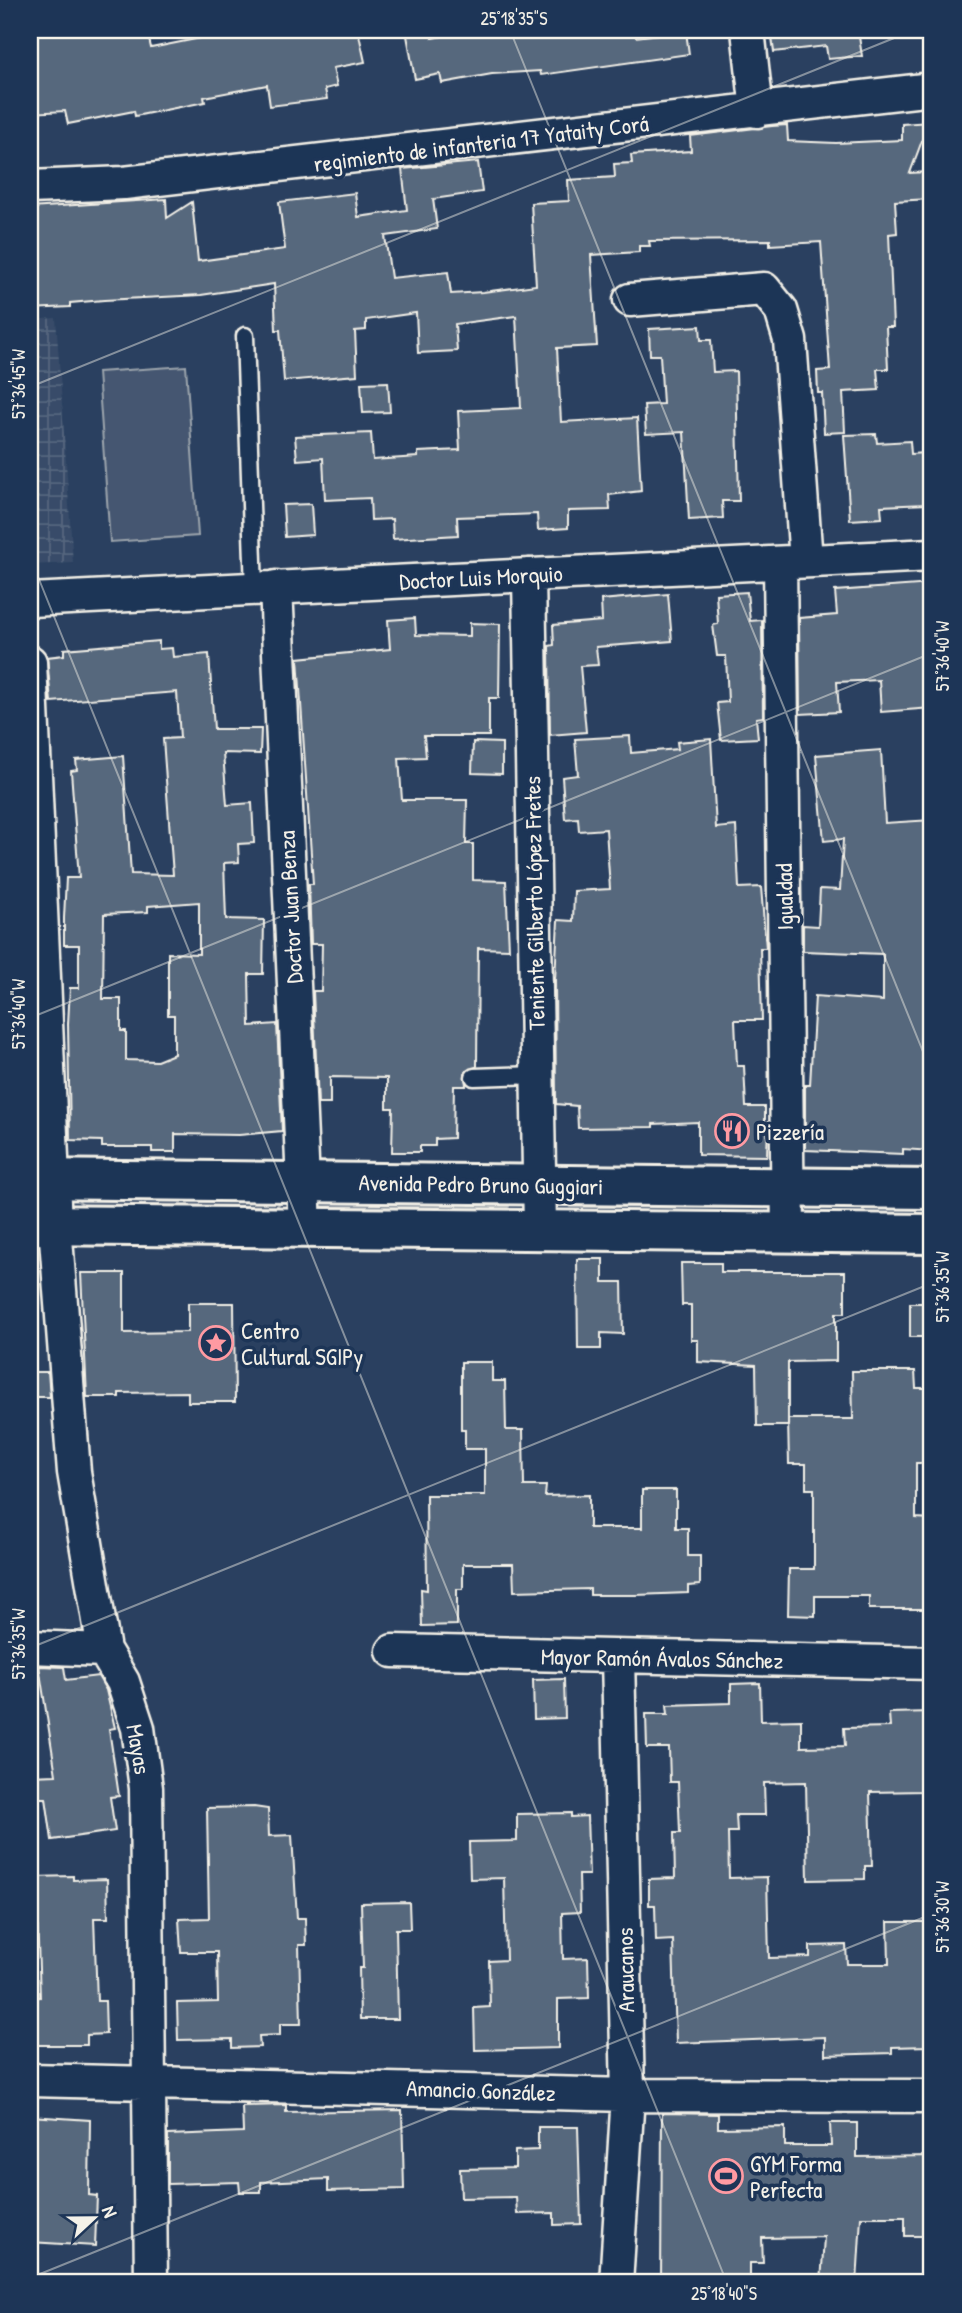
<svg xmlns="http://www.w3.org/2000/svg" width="962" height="2313" font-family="'Patrick Hand',sans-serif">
	<defs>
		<pattern id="industrial-grid" width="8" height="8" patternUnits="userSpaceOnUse" patternTransform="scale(1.75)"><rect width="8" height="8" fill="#374c69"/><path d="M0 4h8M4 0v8" fill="none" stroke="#55667e"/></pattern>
	</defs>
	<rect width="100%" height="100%" fill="#2a4060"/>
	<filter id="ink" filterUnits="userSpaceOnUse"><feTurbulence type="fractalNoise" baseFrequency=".0143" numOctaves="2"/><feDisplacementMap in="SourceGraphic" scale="14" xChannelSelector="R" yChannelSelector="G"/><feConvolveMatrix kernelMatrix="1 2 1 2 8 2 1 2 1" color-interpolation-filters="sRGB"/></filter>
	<g filter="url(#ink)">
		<path fill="url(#industrial-grid)" d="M56 318 73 563 30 565V320Z"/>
		<path fill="#445771" stroke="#9ca4ac" stroke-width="2" d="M186 366 198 536 110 542 98 372Z
			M81 1198 282 1201 277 1206 83 1205 79 1202Z
			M318 1199 512 1202 508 1207 320 1206Z
			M566 1204 763 1205 760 1208 570 1207Z"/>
		<path fill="#56677d" stroke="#f4f1e8" stroke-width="2" fill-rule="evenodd" d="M30 30H147L151 48 211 36 210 30H358L365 62 333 68 337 86 325 89 327 99 270 106 267 85 204 97 205 102 135 116 134 111 68 124 65 111 30 113Z
			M406 30H430L432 38 473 30H635L636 37 686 31 689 54 541 75 540 71 492 74 442 83 440 74 415 79Z
			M771 30H858L862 56 828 59 826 46 774 52Z
			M929 122 910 173 929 172 930 199 895 201 897 233 889 234 893 327H886L888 369H877L879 390 843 392 845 432 824 433 822 393H818L817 371 830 370 821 242 770 245V240L649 241 650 246H639V252L591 255 597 346 557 348 561 422 637 418 641 491 609 495 610 510 568 511V528L538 530 537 514 457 517 458 535 393 539 392 519 371 520 370 498 325 500 323 458 297 460 295 436 371 433 373 460 418 457V452L460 450 458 411 521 408 516 316 455 324 457 351 418 353 416 313 366 320V330L355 331 357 375 284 381 280 330H276L274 284 201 295 104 300 70 303V307L30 309V208L166 199 167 218 192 202 198 261 285 249 279 202 355 193 358 217 407 210 402 169 478 162 482 192 433 199 437 229 385 236 391 278 448 272 451 294 483 292 536 285 531 203 569 201 568 180 615 177 614 164 632 163 631 155 691 151 690 136 772 126 787 125 788 141 836 143 902 140V124Z
			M700 326 701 340H711L713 372 736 371 739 501H722L723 518 689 520 684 432 646 434 644 405 663 404 660 355H650L649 329Z
			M388 382 390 412 363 413 361 383Z
			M876 434 877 443 910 441 911 454 925 453 927 504 881 506 882 518 850 520 844 435Z
			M311 504 313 535 285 537 283 505Z
			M932 584V708L881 712 879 680 837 682 839 712 800 714 799 618 837 615 835 591Z
			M747 592 750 621 762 620 763 717 756 718 758 738 721 740 717 703 728 702 726 656H717L713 625 718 624 716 594Z
			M668 594 672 641 596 647 598 665 580 666 586 732 550 735 549 646 554 645 553 625 602 621 601 600Z
			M415 618 416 635 470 636V623L500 624 499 698H489V736H424L426 757 399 758 402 800H467L466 844H473V880L506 881 509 949 478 948 477 1066 465 1073 466 1086H454L453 1138 435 1139V1146H420V1152H392L393 1108H387V1078L330 1077V1104H318L313 991H321L322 944H311L309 884H313L298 658 390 649 388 620Z
			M159 641V649L172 648 173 657 209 654 214 729H261L260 754 223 753 227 805 252 803 254 843 238 844 239 862 224 863 226 919 264 920 263 974H249L250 1026 277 1024 282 1131 239 1135 175 1134V1152H152V1147H102V1141L70 1140 68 1024 70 988H79V945H64V918L66 878H79L71 771 77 770 76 760 123 756 131 874 173 875 163 739 180 738 177 692 51 702 47 657 64 655V649ZM199 902V954L168 953V1015H174V1054L157 1061 126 1060V1031H121V999H103L104 914 148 912V906Z
			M630 736 631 753 678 749 677 742 711 739 716 828 736 826 739 888 761 887 766 948H760L762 1020H735L737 1066H744L746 1107H765V1122H768L767 1156 698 1155V1122L653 1124V1127L578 1128 577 1106 556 1104 555 980 558 920 573 921 574 891 610 889 606 829 579 831 578 818 565 819 562 777 578 775 575 739Z
			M473 742 502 743V774L472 773Z
			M881 750 885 823 932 820V1151L903 1149V1154L805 1150V1085H810L815 996 883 1001V954L803 951V925L818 926 820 889 840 890 843 839 824 841 816 755Z
			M30 1091H31L33 1140H30Z
			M577 1259H603V1282H622L623 1334 601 1333V1349H578Z
			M681 1263H721V1272H845V1313H836V1361L788 1362V1426H757L756 1365 698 1362V1340H691V1305H682Z
			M81 1273H124V1333L188 1332V1303H234L235 1402H188V1392L119 1393V1397H87Z
			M910 1303H932V1337H910Z
			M461 1362H492V1381H505L506 1430H523L524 1486H546L545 1496 589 1495V1528H642V1490H676V1528H688V1556H700V1585L688 1586V1593L636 1595H590V1589L514 1591 513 1564H463V1589H457V1625L422 1626 421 1589 427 1590 426 1495H485V1449H465V1430H461Z
			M852 1371H915L916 1388H932V1463H916V1518L932 1519V1609H869V1596H815V1616L788 1615 789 1569H814V1489H806V1464H789L788 1419H853Z
			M30 1372H48L50 1397H30Z
			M39 1666 64 1667 66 1680 98 1676 106 1690 115 1728 109 1729 119 1796 110 1797 115 1831 52 1840 46 1798H30V1776L56 1775Z
			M564 1679 565 1718 534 1719 533 1680Z
			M760 1683 761 1721 801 1720V1747L845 1746 844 1728 890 1727 889 1713 932 1712V1779L924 1780V1791L870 1792 872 1866H865V1879L808 1880 806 1782 764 1783 765 1815H736L737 1832H728L729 1878 767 1877 769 1958 810 1957V1946L846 1945 847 1964H889L888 1922H925V1942H932V1967H926L928 2046 892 2047V2053L825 2055V2037L676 2043 673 1940 656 1941 655 1905H649V1879L675 1878 674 1833H680L678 1782H670L669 1748H647L646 1714H668L667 1705 731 1703V1684Z
			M254 1807 268 1809 269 1836 292 1835 297 1918H305L306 1945H299L301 2024H280V2035L259 2036 260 2047 232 2048V2039L178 2040 177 2003 218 2002 217 1952H181L179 1919 209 1918 207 1808Z
			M571 1813V1817L587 1816 589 1875H579L580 1912 562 1913 563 1959 588 1958 589 1998 558 1999V2048L475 2050 474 2008 490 2007 489 1961 506 1960 504 1878 470 1879 469 1842 517 1841V1814Z
			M73 1876V1880L107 1879 108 1918H94L97 2001H105L106 2034 87 2035V2045H30V1998L40 1997 37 1915H30V1887H34V1877Z
			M409 1902 410 1929H396L398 2019H360L359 1968H363L361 1903Z
			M286 2105V2112L402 2110 404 2189 328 2191V2179L261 2182V2192H240L239 2182 168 2184V2135L243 2132 242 2106Z
			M662 2113 718 2114V2128L785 2127V2146H831L830 2123H857V2157L932 2156V2236H905V2217H861L857 2283H821L824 2237 762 2238 763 2263H750V2283H661Z
			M30 2116 90 2120 89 2195 97 2196 95 2246 30 2242Z
			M538 2127H578L581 2224 554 2225V2213L517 2214 516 2197 461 2198 460 2169 515 2168V2151L538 2150Z"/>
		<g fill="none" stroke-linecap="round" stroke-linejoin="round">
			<g stroke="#f4f1e8" stroke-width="21">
				<path id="service" d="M245 336 254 589
					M474 1077 537 1075"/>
			</g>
			<g stroke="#f4f1e8" stroke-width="37">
				<path id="minor" d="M748 30 757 111
					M30 187 124 183 932 89
					M630 300 764 289 781 310 790 340 806 561
					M780 563 788 1232
					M529 575 540 1230
					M276 587 305 1227
					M30 600 932 555
					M30 662 55 1225 74 1472 104 1650 123 1682 138 1728 146 1788 151 2283
					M30 1647 104 1650
					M393 1651 932 1663
					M30 2080 628 2095 932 2096
					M616 2283 628 2095 618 1657"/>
			</g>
			<g stroke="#f4f1e8" stroke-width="44">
				<path id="primary" d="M30 1179 932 1189
					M30 1225 932 1234"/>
			</g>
			<use href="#service" stroke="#1d3557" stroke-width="16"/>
			<use href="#minor" stroke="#1d3557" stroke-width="32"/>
			<use href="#primary" stroke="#1d3557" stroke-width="38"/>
		</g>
	</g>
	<path fill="none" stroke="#f4f1e8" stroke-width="2" stroke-opacity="0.45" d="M510 30 932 1074M30 387 914 30M30 557 727 2283M30 1018 932 653M30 1648 932 1283M30 2274 34 2283M30 2278 932 1914"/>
	<defs>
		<g id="restaurant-ring" transform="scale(1.75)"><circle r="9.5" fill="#1d3557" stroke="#ff9aa2" stroke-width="1.5"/><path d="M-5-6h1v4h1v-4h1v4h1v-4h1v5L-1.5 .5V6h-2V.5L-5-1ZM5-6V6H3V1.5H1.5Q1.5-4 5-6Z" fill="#ff9aa2"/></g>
		<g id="sight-ring" transform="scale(1.75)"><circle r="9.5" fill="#1d3557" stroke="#ff9aa2" stroke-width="1.5"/><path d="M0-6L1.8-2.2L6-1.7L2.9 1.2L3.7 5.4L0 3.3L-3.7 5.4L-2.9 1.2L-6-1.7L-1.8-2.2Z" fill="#ff9aa2"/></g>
		<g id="stadium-ring" transform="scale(1.75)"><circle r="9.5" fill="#1d3557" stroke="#ff9aa2" stroke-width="1.5"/><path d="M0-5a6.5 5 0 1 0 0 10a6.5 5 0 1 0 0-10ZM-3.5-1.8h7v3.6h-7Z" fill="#ff9aa2"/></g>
	</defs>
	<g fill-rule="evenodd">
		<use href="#restaurant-ring" x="732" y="1131"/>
		<use href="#sight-ring" x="216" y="1343"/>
		<use href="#stadium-ring" x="726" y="2176"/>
	</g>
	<g text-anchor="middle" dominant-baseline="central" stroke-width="7" stroke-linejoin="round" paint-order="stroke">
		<g font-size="23" fill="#f4f1e8" stroke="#1d3557">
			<text transform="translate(481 143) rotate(-7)">regimiento de infanteria 17 Yataity Corá</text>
			<text transform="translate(481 577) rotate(-3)">Doctor Luis Morquio</text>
			<text transform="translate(784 897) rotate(-91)">Igualdad</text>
			<text transform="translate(534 903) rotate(-91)">Teniente Gilberto López Fretes</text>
			<text transform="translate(290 907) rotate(-93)">Doctor Juan Benza</text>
			<text transform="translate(481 1184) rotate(1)">Avenida Pedro Bruno Guggiari</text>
			<text transform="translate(662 1658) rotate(1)">Mayor Ramón Ávalos Sánchez</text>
			<text transform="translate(139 1749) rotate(80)">Mayas</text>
			<text transform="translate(625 1970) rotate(-91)">Araucanos</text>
			<text transform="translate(481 2090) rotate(2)">Amancio González</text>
		</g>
		<g font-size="23" fill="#f4f1e8" stroke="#1d3557" text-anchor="start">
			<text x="756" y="1131">Pizzería</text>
			<text x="241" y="1330">Centro<tspan x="241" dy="26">Cultural SGIPy</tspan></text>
			<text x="750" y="2163">GYM Forma<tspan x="750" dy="26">Perfecta</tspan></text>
		</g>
	</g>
	<rect width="962" height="2313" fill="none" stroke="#1d3557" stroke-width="77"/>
	<g transform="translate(94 2218) rotate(68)" stroke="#1d3557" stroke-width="5" paint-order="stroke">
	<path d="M0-5L12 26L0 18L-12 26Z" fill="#f4f1e8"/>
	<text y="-10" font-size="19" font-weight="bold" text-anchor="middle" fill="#f4f1e8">N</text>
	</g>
	<rect x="38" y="38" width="885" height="2236" fill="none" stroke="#f4f1e8" stroke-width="2.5"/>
	<g font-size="18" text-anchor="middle" fill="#f4f1e8">
		<text x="514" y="25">25°18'35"S</text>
		<text transform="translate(19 384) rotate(-90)" y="6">57°36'45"W</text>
		<text transform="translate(943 656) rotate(-90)" y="6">57°36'40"W</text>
		<text transform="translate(19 1014) rotate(-90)" y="6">57°36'40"W</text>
		<text transform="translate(943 1287) rotate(-90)" y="6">57°36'35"W</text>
		<text transform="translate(19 1644) rotate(-90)" y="6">57°36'35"W</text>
		<text transform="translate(943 1917) rotate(-90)" y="6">57°36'30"W</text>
		<text x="724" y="2300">25°18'40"S</text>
	</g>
</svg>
